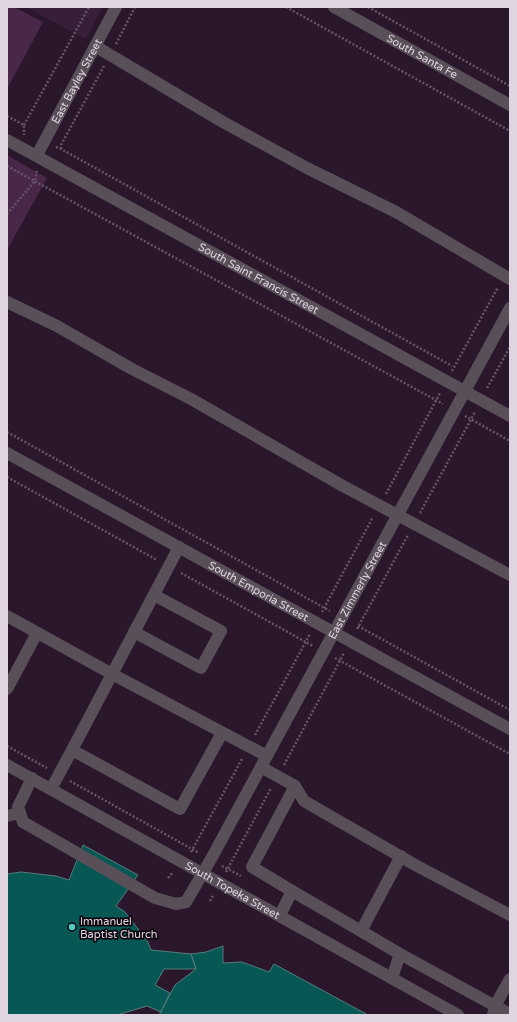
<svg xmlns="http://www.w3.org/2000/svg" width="517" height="1022" font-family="'Varela Round',sans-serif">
	<rect width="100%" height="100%" fill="#2a172b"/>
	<path fill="#361f37" d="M25 7H103L86 39Z"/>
	<path fill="#492749" d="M7 7H14L43 22 7 89Z
		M7 155 47 178 7 250Z"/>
	<path fill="#075854" stroke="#547d7a" d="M83 845 138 875 116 906 125 912 148 942 151 950 191 954 196 969H164L155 985 170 993 161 1012 147 1006 117 1015H7V874L21 872 56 876 69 880Z
		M223 946V963L242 962 269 972 274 964 368 1015H159L175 985 196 969 191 954 206 952Z"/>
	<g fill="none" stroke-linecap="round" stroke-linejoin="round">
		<path stroke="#665466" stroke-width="2.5" stroke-dasharray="2 2" stroke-linecap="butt" d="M286 7 510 131
			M368 7 510 86
			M116 44 135 7
			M7 116 24 125V135
			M24 125 89 7
			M56 147 61 149 452 366
			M61 149V145L104 66
			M7 166 443 404
			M7 214 35 181 37 171
			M452 371 498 287
			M487 388 510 347
			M465 416 510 441
			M7 432 330 611
			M7 477 157 560
			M386 494 440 393
			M420 513 475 412
			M181 573 313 646
			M322 612 373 517
			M358 626 510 710
			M357 629 408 535
			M335 658 510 754
			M255 735 310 634
			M7 746 47 768
			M284 765 344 653
			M70 781 199 853
			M191 852 242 759
			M222 866 241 876
			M226 872 271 788
			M168 878 173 872
			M210 901 214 894"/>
		<g stroke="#594f59" stroke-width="12">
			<path id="s1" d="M334 7 510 105"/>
			<path d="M95 46 223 122 307 168 396 212 510 279"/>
			<path id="s2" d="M7 140 510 416"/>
			<path id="s3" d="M37 155 116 7"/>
			<path d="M7 302 57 326 132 369 191 399 343 486 510 575"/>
			<path id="s4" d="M7 453 510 729"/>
			<path d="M179 547 72 750 180 809 222 733"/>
			<path d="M7 616 112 674 267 756"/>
			<path d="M134 632 201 668 221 631 154 595"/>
			<path d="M7 689 37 633"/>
			<path id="s5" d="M7 765 458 1015"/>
			<path d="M261 767 295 786 304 801 417 866 510 915"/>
			<path id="s6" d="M32 778 18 807 23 822 155 898 176 904 186 902 211 859 510 308"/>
			<path d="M51 789 72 750"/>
			<path d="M7 816 20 813"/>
			<path d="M292 891 361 931"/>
			<path d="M280 915 292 891 252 867 295 786"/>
			<path d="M400 954 510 1014"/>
			<path d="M392 978 400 954 361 931 401 856"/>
			<path d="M493 1015 495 1006 510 979"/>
		</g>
	</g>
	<circle fill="#54cdc7" stroke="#0e060e" stroke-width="1.5" cx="72" cy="927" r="4"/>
	<g text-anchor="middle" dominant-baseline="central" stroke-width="3.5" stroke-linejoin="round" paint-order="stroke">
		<g font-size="11" fill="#e1d4e1" stroke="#0e060e">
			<text stroke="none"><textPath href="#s1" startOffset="101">South Santa Fe</textPath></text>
			<text stroke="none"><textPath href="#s3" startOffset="84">East Bayley Street</textPath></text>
			<text stroke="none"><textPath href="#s2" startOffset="287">South Saint Francis Street</textPath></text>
			<text stroke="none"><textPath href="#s6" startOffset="588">East Zimmerly Street</textPath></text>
			<text stroke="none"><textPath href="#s4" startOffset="287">South Emporia Street</textPath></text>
			<text stroke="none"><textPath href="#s5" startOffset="258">South Topeka Street</textPath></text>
		</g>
		<g font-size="11" fill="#e1d4e1" stroke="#0e060e" text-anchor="start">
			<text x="80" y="921">Immanuel<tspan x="80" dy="13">Baptist Church</tspan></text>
		</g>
	</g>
	<rect width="517" height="1022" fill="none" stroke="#e1d4e1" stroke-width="16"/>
</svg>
